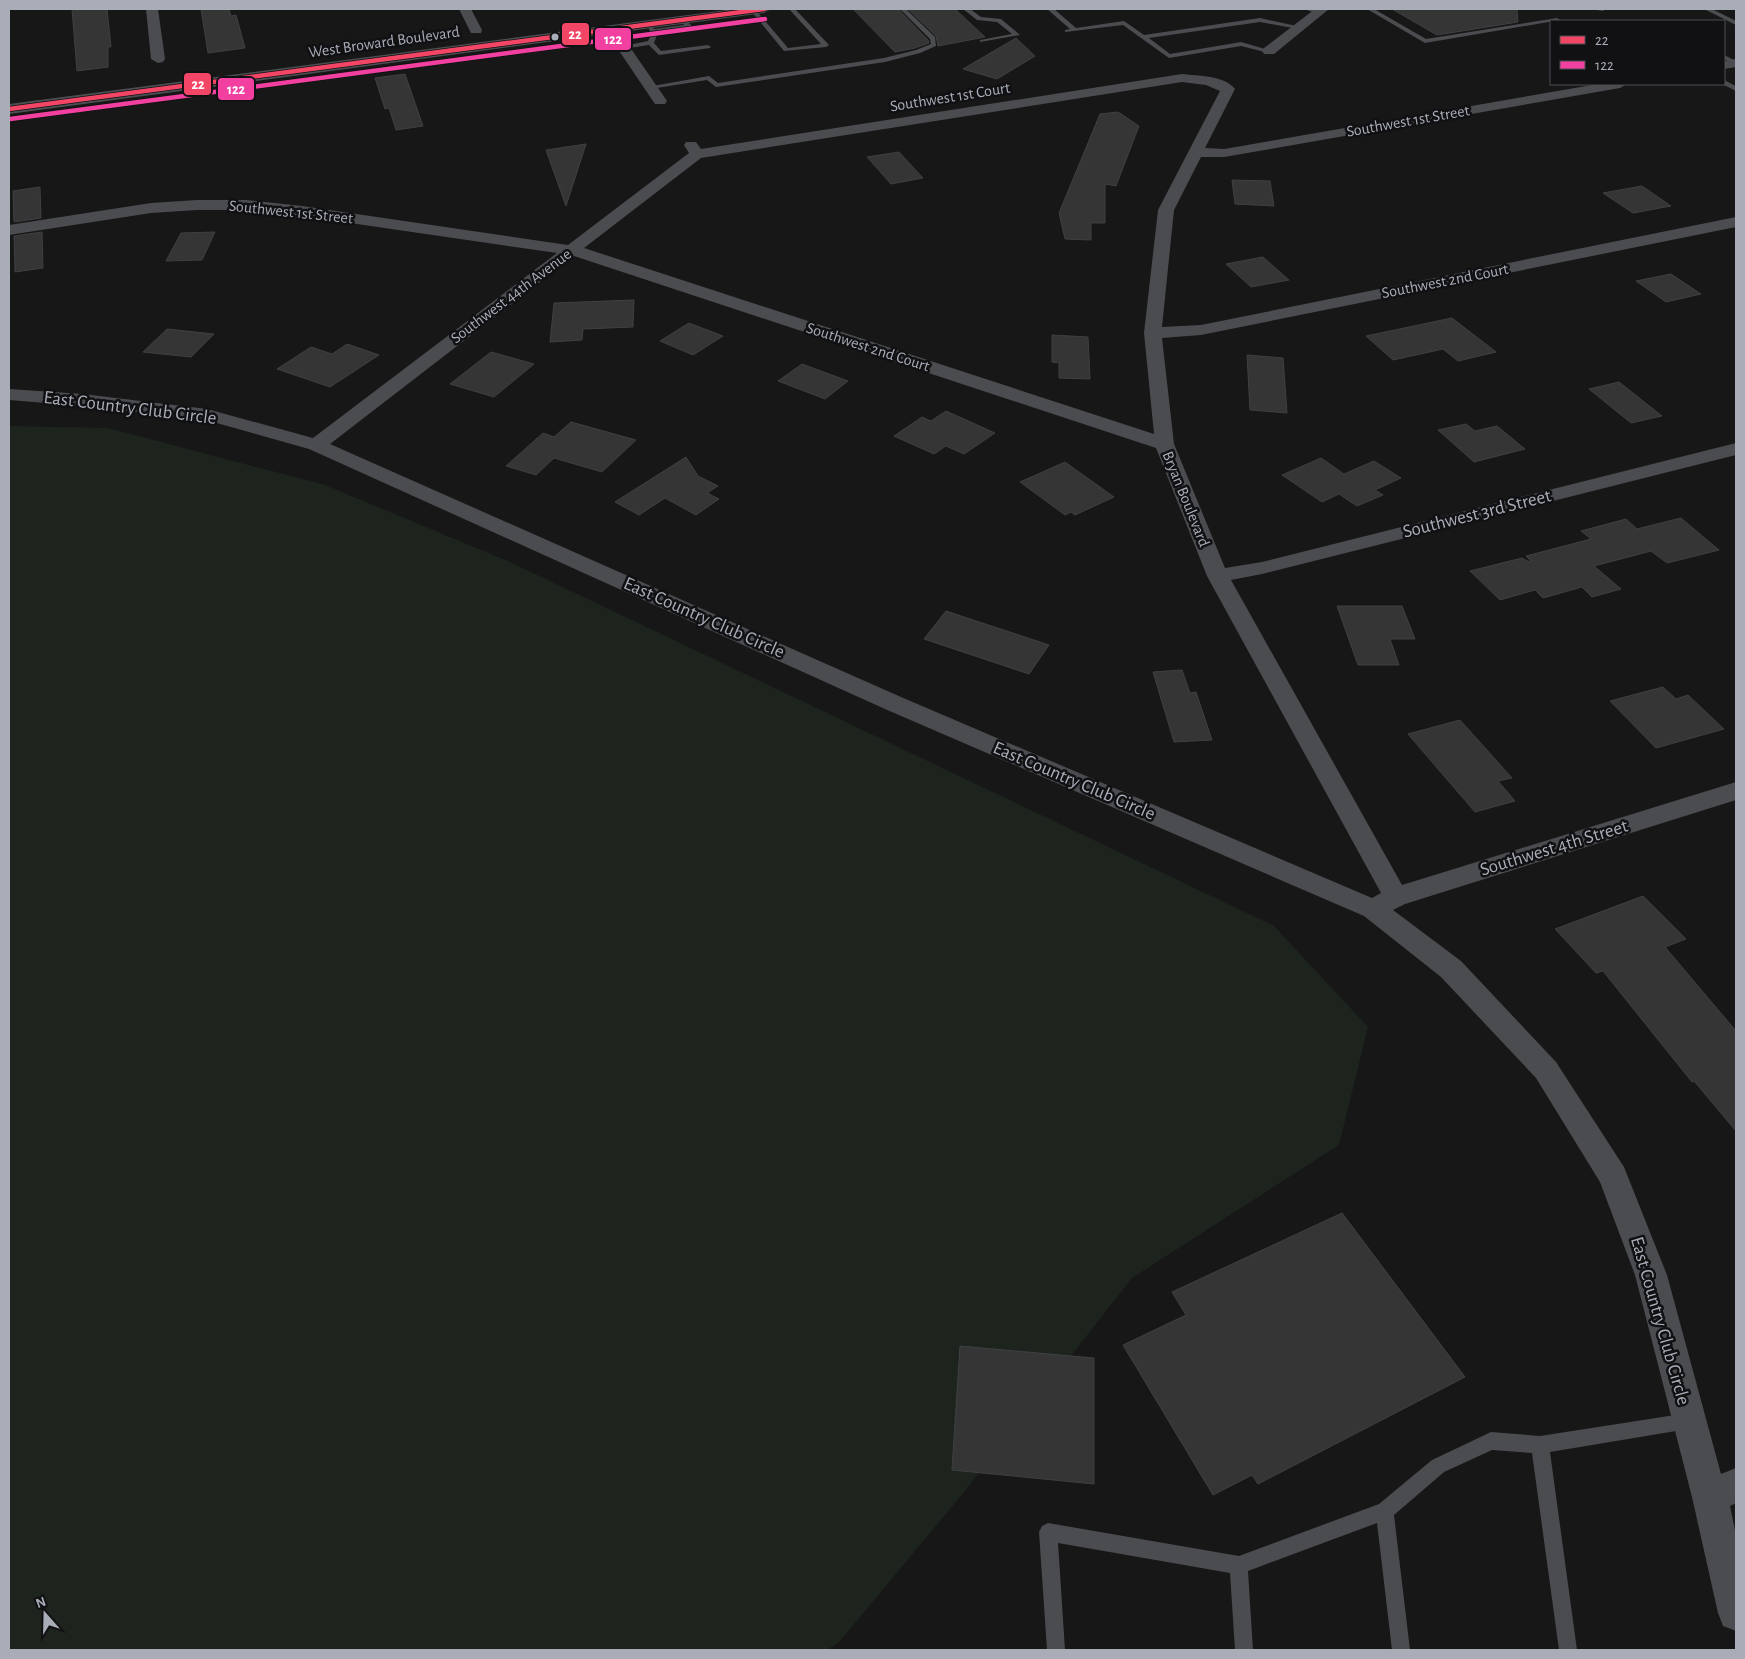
<svg xmlns="http://www.w3.org/2000/svg" width="1745" height="1659" font-family="'Alegreya Sans',sans-serif">
	<rect width="100%" height="100%" fill="#171717"/>
	<path fill="#1d241e" d="M9 426 108 428 325 485 510 562 1274 926 1368 1027 1339 1145 1132 1278 964 1492 840 1641 827 1650H9Z"/>
	<path fill="#353536" stroke="#3f4043" d="M72 9H107L111 47H108V67L77 71Z
		M201 9H229L231 16 236 15 245 48 208 53Z
		M853 9H898L928 40 929 43 915 48 895 52Z
		M908 9H955L985 37 938 46 936 36Z
		M1392 9H1517L1518 22 1437 35Z
		M1016 38 1035 56 997 79 963 69Z
		M405 74 423 126 396 130 389 108 385 109 375 78Z
		M1118 112 1139 126 1116 186 1105 184V223H1091V240L1065 239 1059 213 1100 114Z
		M586 144 566 206 546 150Z
		M899 152 923 178 891 184 867 157Z
		M1232 180 1270 181 1274 206 1235 204Z
		M1642 186 1671 206 1633 213 1603 193Z
		M40 187 41 218 14 222 13 191Z
		M42 232 43 268 15 272 14 236Z
		M215 232 202 260 166 261 181 233Z
		M1263 257 1289 280 1251 287 1226 264Z
		M1671 274 1701 294 1666 302 1636 281Z
		M634 300 633 327 583 329 582 340 550 342 554 303Z
		M1452 318 1496 352 1458 361 1443 349 1393 360 1366 336Z
		M689 323 723 336 693 355 660 341Z
		M167 329 214 334 191 357 143 352Z
		M1052 335 1088 337 1090 379 1059 378V363L1052 362Z
		M347 344 379 355 330 387 277 369 311 347 332 354Z
		M491 352 534 364 494 397 450 384Z
		M1247 355 1283 358 1287 413 1250 410Z
		M802 364 848 381 825 399 778 381Z
		M1619 382 1662 416 1631 423 1589 389Z
		M946 411 995 433 964 454 946 446 934 454 894 436 922 417 931 421Z
		M571 422 636 440 602 472 554 458 536 475 506 466 543 433 554 437Z
		M1466 424 1475 431 1497 426 1525 449 1474 462 1438 430Z
		M686 457 698 476 718 486 707 493 719 499 696 515 665 498 639 515 615 502Z
		M1321 458 1344 474 1374 461 1401 478 1375 490 1383 495 1357 506 1339 494 1322 502 1282 475Z
		M1065 462 1114 497 1075 515 1071 512 1065 515 1020 482Z
		M1681 518 1719 550 1667 563 1651 551 1594 566 1621 589 1592 597 1582 587 1543 598 1535 590 1500 600 1470 571 1522 558 1529 562 1530 560 1526 556 1591 539 1581 531 1626 519 1637 529Z
		M1337 606H1402L1415 639H1390L1399 665H1358Z
		M946 611 1049 645 1029 674 924 639Z
		M1182 670 1190 693 1196 692 1212 740 1174 742 1153 672Z
		M1663 687 1676 699 1688 695 1724 729 1656 748 1610 701Z
		M1460 720 1512 778 1498 781 1515 801 1475 812 1408 734Z
		M1643 896 1686 939 1665 947 1736 1031V1131L1694 1081 1692 1082 1603 971 1596 973 1555 929Z
		M1342 1213 1465 1377 1258 1484 1252 1475 1213 1495 1123 1345 1186 1315 1172 1292Z
		M960 1346 1094 1358V1484L952 1470Z"/>
	<g fill="none" stroke-linecap="round" stroke-linejoin="round">
		<path fill="#4b4c50" fill-rule="evenodd" d="M751 9H755L788 48 821 44 789 9H795L829 45 826 47 784 51 751 11Z
			M900 9H906L935 37 936 46 920 53 885 62 716 87 707 80 650 89 647 87 709 76 718 83 884 58 916 50 931 44 930 39Z
			M963 9H970L981 17 1001 19 1020 35 980 42V40L1012 34 997 22 977 20Z
			M1047 9H1054L1076 28 1124 21 1144 35 1260 18 1301 27 1298 29 1260 22 1149 38 1170 54 1241 42 1272 51 1269 53 1241 46 1169 58 1123 25 1065 32V30L1070 29Z
			M1305 9H1314L1320 12 1317 14Z
			M1367 9H1374L1426 39 1557 18 1560 20 1425 43Z
			M1591 9H1606L1603 11Z
			M1704 9H1712L1736 21V25Z
			M683 18 691 25V27L656 32 657 35 654 43 661 51 708 45 711 47 710 48 659 55 649 45 622 49 619 47 648 41 651 35 647 23H651L654 29 684 25 680 20Z
			M1724 55 1736 61V65L1724 59Z
			M1724 80 1736 86V91L1722 84Z
			M1688 1413 1694 1415 1696 1421 1694 1427 1688 1429 1550 1452 1577 1650H1559L1532 1453 1492 1450 1444 1472 1394 1515 1410 1650H1392L1377 1523 1248 1571 1253 1650H1235L1230 1573 1058 1543 1065 1650H1047L1039 1532 1042 1526 1048 1523 1239 1556 1379 1504 1432 1460 1491 1432 1540 1436Z"/>
		<path fill="#4b4c50" fill-rule="evenodd" d="M146 9H158L165 59 163 62 158 63 151 59Z
			M459 9H471L482 30 481 33H471Z
			M1315 9H1329L1274 54H1264L1262 51 1264 48Z
			M611 26 616 27 665 98 667 101 665 104H655L605 30Z
			M1736 59V67L1724 69V61Z
			M1182 74C1198 76 1224 75 1235 89L1205 148 1224 149 1598 84H1627L1620 88 1224 157H1201L1174 210 1162 327 1201 325 1736 217V227L1201 335 1162 338 1174 444 1225 568 1262 562 1736 443V455L1262 574 1231 580 1402 885 1736 782V800L1405 904 1393 910 1461 961 1556 1062 1624 1167 1667 1275 1721 1474 1736 1468V1503L1730 1506 1736 1535V1631L1723 1626 1718 1613 1692 1497 1635 1275 1600 1182 1536 1078 1441 977 1364 916 885 709 309 449 206 420 83 406 9 400V389L83 394 207 409 313 438 557 253 302 216 246 210H197L151 213 9 235V225L151 203 197 200H246L302 206 568 245 689 153 684 145 686 142H696L701 149ZM1182 82 1206 85 1220 91 1158 210 1144 333 1154 434 584 248 701 158ZM574 256 1156 448 1207 576 1381 893 1372 898 901 697 330 444Z"/>
		<path fill="#4d4f52" fill-rule="evenodd" d="M734 9H771L764 13 9 114V104Z"/>
		<g stroke="#111113" stroke-width="6">
			<path id="bus-1" d="M9 109 764 9"/>
		</g>
		<g stroke="#111113" stroke-width="6">
			<path id="bus-2" d="M10 119 765 19"/>
		</g>
		<use href="#bus-1" stroke="#f34667" stroke-width="4.5"/>
		<use href="#bus-2" stroke="#f240a1" stroke-width="4.5"/>
	</g>
	<circle fill="#a8adb8" stroke="#111113" stroke-width="2" cx="555" cy="37" r="4.5"/>
	<g text-anchor="middle" dominant-baseline="central" stroke-width="5" stroke-linejoin="round" paint-order="stroke">
		<g font-size="16" fill="#a8adb8" stroke="#111113">
			<text transform="translate(384 42) rotate(-8)">West Broward Boulevard</text>
			<text transform="translate(950 97) rotate(-9)">Southwest 1st Court</text>
			<text transform="translate(1408 121) rotate(-10)">Southwest 1st Street</text>
			<text transform="translate(291 212) rotate(6)">Southwest 1st Street</text>
			<text transform="translate(1445 281) rotate(-11)">Southwest 2nd Court</text>
			<text transform="translate(511 296) rotate(-37)">Southwest 44th Avenue</text>
			<text transform="translate(868 347) rotate(18)">Southwest 2nd Court</text>
			<text transform="translate(1186 499) rotate(68)">Bryan Boulevard</text>
		</g>
		<g font-size="19" fill="#a8adb8" stroke="#111113">
			<text transform="translate(130 408) rotate(7)">East Country Club Circle</text>
			<text transform="translate(1477 514) rotate(-14)">Southwest 3rd Street</text>
			<text transform="translate(704 618) rotate(24)">East Country Club Circle</text>
			<text transform="translate(1074 781) rotate(23)">East Country Club Circle</text>
			<text transform="translate(1554 848) rotate(-17)">Southwest 4th Street</text>
			<text transform="translate(1660 1321) rotate(74)">East Country Club Circle</text>
		</g>
	</g>
	<g stroke="#111113" stroke-width="2">
		<rect x="561" y="22" width="29" height="24" rx="5" fill="#f34667"/>
		<rect x="594" y="27" width="38" height="24" rx="5" fill="#f240a1"/>
		<rect x="183" y="72" width="29" height="24" rx="5" fill="#f34667"/>
		<rect x="217" y="77" width="38" height="24" rx="5" fill="#f240a1"/>
	</g>
	<g font-size="14" text-anchor="middle" font-weight="bold" fill="#fff">
		<text x="575" y="39">22</text>
		<text x="613" y="44">122</text>
		<text x="198" y="89">22</text>
		<text x="236" y="94">122</text>
	</g>
	<rect width="1745" height="1659" fill="none" stroke="#a8adb8" stroke-width="20"/>
	<rect x="1550" y="20" width="175" height="65" fill="#111113" stroke="#4d4f55"/>
	<rect x="1560" y="36" width="25" height="8" fill="#f34667" stroke="#4d4f55"/>
	<text x="1595" y="45" font-size="15" fill="#a8adb8">22</text>
	<rect x="1560" y="61" width="25" height="8" fill="#f240a1" stroke="#4d4f55"/>
	<text x="1595" y="70" font-size="15" fill="#a8adb8">122</text>
	<g transform="translate(45 1614) rotate(340)" stroke="#111113" stroke-width="4" paint-order="stroke">
	<path d="M0-4L9 19L0 12L-9 19Z" fill="#a8adb8"/>
	<text y="-8" font-size="14" font-weight="bold" text-anchor="middle" fill="#a8adb8">N</text>
	</g>
</svg>
